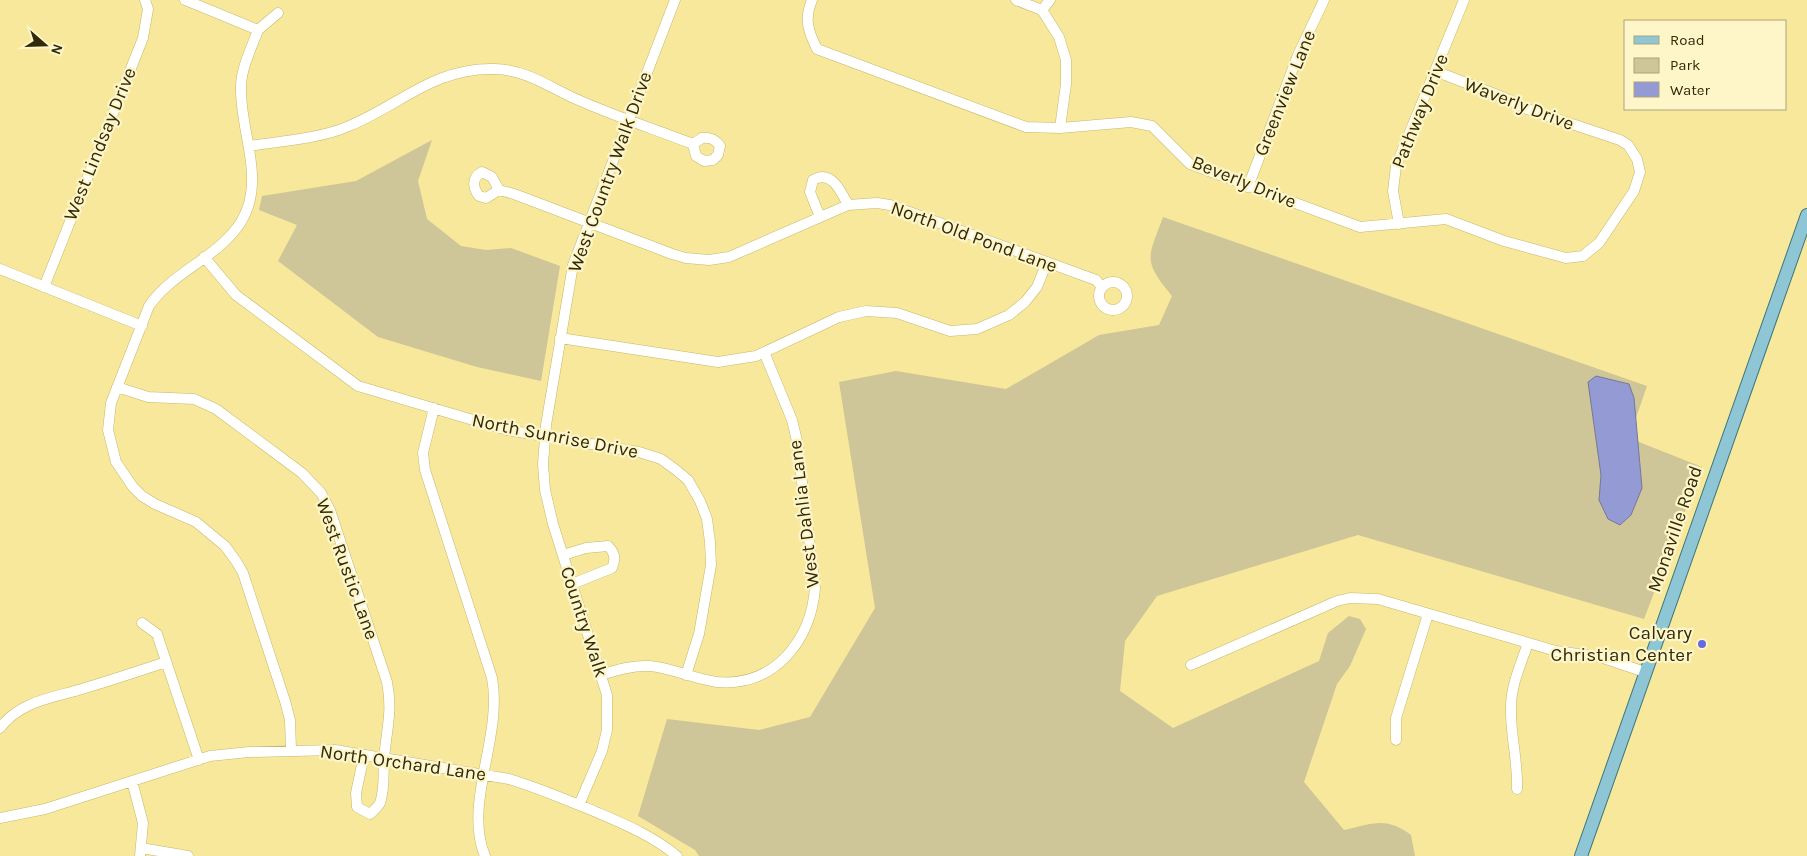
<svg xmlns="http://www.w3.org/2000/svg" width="1807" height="856" font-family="Karla,sans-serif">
	<rect width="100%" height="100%" fill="#f8e89b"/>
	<path fill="#cec598" d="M432 140 418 181 427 219 461 246 486 250 511 248 560 266 541 381 477 367 378 337 278 261 297 225 259 210 262 196 356 181Z
		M1163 217 1647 386 1629 438 1702 467 1644 619 1358 535 1157 596 1125 641 1120 691 1173 728 1319 661 1328 633 1349 616 1360 619 1366 629 1350 666 1337 684 1304 782 1344 830C1373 824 1385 816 1411 835L1415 856H699L695 850 638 816 667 719 759 730 810 717 875 608 839 382 896 371 1006 389 1099 335 1159 325 1172 296C1142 260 1148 258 1163 217Z"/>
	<path fill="#939ad4" stroke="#757897" d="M1596 376 1629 384 1634 398 1642 488 1631 515 1620 525 1608 519 1599 500 1601 475 1588 382Z"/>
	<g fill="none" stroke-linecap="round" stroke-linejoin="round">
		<g stroke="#c7b76c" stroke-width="11">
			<path id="minor" d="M185 0 258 30
				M812 0C804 19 808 31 817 49L1026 127 1060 128 1131 122 1152 126 1190 164 1360 227 1446 219 1504 241 1566 258 1583 256 1599 243 1634 191 1640 172 1637 159 1628 145 1620 140 1527 109 1505 98 1435 71
				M1016 0 1042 10 1059 37 1066 60V84L1060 128
				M1042 10 1050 0
				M258 30C252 47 242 66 241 85 239 131 267 179 241 222 218 258 173 271 149 306L111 403 108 430 116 462 133 487 142 496 155 504 196 522 225 546 236 561 243 573 285 701 290 720 291 750
				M258 30 278 13
				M702 138C710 137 715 139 720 146L718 155 713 160 704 161 696 156 693 144Z
				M249 146C282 141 319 139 349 126 400 105 435 67 495 69 527 70 549 87 576 99 614 116 654 129 693 144
				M482 172 492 177 499 190 486 198 479 196C473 188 471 178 482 172Z
				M1248 187 1298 55 1324 0
				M499 190 514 194 672 254 686 258 709 260 729 257 848 205 877 203 890 205 1096 280 1102 287
				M820 217 810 192 813 180C831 169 841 191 848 205
				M1399 224 1393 191 1396 166 1464 0
				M204 257 236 295 358 386 507 430 639 452 661 459 676 470 688 480 700 501 707 519 710 542 711 565 699 634 686 675
				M0 269 142 326
				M1099 296a14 14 0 1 1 28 0a14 14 0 1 1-28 0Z
				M44 287 143 38 148 9 145 0
				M560 338 718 362 756 356 839 317 866 311 897 313 950 331 977 329 1009 315 1025 302 1037 287 1047 262
				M117 387 148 397 194 399 216 409 302 473 321 493 330 510 387 682C393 713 386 730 384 760 383 774 385 789 380 803 378 807 373 811 370 814L357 807 356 793 364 755
				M434 408 423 453 425 470 492 678C503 736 463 804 485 856
				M563 555 586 548 608 546C615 553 616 559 612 568L572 584
				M142 623 157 634 199 760
				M1191 665 1337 601 1350 598 1378 599 1556 651 1600 657 1645 672
				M601 675C617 670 633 665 650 666 672 668 694 679 717 682 774 687 811 641 815 588L797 441 792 420 764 352
				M0 728C21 700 54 698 85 688 112 680 139 671 166 662
				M1396 740V718L1428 614
				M132 781 143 823 140 856
				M1517 789C1518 760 1510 734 1511 707 1511 685 1521 664 1528 643
				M579 805 602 751 607 730V695L553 524 545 490 543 464 546 425 573 265 675 0
				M0 818 45 809 210 756 249 752 335 750 509 779C539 788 567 800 596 812 624 824 653 836 677 856
				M141 848 188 856"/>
		</g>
		<g stroke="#3c777b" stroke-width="14">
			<path id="major" d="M1581 856 1807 215"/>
		</g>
		<use href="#minor" stroke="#fff" stroke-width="10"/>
		<use href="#major" stroke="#8ec6d5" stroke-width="12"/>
	</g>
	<circle fill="#6569e2" stroke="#fef5c8" stroke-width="2" cx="1702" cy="644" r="5"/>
	<g text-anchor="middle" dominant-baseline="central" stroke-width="4.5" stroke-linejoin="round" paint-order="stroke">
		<g font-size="19" fill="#302a09" stroke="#fef5c8">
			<text transform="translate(1285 93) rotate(-68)">Greenview Lane</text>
			<text transform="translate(1519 104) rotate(21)">Waverly Drive</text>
			<text transform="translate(1420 111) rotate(-68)">Pathway Drive</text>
			<text transform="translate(100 144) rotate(-68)">West Lindsay Drive</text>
			<text transform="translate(610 172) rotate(-70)">West Country Walk Drive</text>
			<text transform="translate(1244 182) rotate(22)">Beverly Drive</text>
			<text transform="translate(974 237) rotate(20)">North Old Pond Lane</text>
			<text transform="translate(555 436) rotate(11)">North Sunrise Drive</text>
			<text transform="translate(804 514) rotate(-97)">West Dahlia Lane</text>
			<text transform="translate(1675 529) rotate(-71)">Monaville Road</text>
			<text transform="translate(347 569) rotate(70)">West Rustic Lane</text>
			<text transform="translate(584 622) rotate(72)">Country Walk</text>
			<text transform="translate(403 763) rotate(8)">North Orchard Lane</text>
		</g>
		<g font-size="19" fill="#302a09" stroke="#fef5c8" text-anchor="end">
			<text x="1692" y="633">Calvary<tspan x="1692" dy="22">Christian Center</tspan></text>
		</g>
	</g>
	<rect x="1624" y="20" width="162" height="90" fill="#fef5c8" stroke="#aca47c"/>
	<rect x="1634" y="36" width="25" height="8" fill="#8ec6d5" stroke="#aca47c"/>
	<text x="1670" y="45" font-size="15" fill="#302a09">Road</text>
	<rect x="1634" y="58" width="25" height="15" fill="#cec598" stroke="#aca47c"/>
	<text x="1670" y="70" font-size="15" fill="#302a09">Park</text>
	<rect x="1634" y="82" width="25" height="15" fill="#939ad4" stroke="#aca47c"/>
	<text x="1670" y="95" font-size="15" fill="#302a09">Water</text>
	<g transform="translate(45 45) rotate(110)" stroke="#fef5c8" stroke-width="4" paint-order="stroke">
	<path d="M0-4L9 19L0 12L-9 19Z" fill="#302a09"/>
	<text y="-8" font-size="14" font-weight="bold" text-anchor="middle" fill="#302a09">N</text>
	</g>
</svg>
